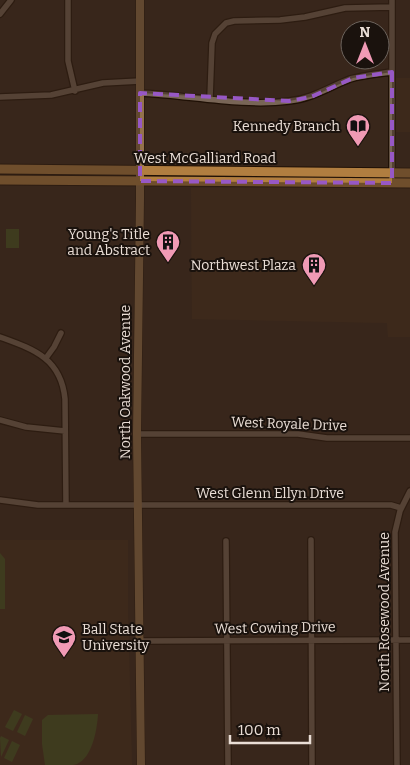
<svg xmlns="http://www.w3.org/2000/svg" width="410" height="765" font-family="Bitter,serif">
	<rect width="100%" height="100%" fill="#39271b"/>
	<path fill="#442e1c" d="M395 78H410V132H395Z
		M410 187V337H388L387 323 192 319 191 188Z
		M0 540H128V614L132 765H0Z"/>
	<path fill="#465423" d="M6 229H19V248H6Z
		M0 553 5 559V609H0Z
		M14 710 22 714 13 731 5 727Z
		M98 714C97 730 92 762 73 765 64 765 54 765 45 765L42 744V720L48 715Z
		M25 715 33 719 25 736 17 732Z
		M1 736 9 740 1 757 0 738Z
		M12 741 20 745 12 762 4 758Z"/>
	<g fill="none" stroke-linecap="round" stroke-linejoin="round">
		<g stroke="#1f1005" stroke-width="8">
			<path id="street" d="M68 0V61L75 91
				M0 14 11 0
				M140 93C188 95 242 107 289 101 312 99 329 87 350 79 364 75 378 74 392 72
				M0 97 51 95 103 83 140 81
				M210 98 212 43 215 34 226 23 234 21 280 20 305 17 345 8 392 7
				M392 183V0
				M0 337C33 349 61 358 65 399L66 505
				M46 358 54 347 61 333
				M0 420 26 427 65 431
				M137 434H298L327 438H410
				M0 500 38 505H391L401 508
				M311 540 312 765
				M226 541 228 765
				M140 641 410 640
				M397 765 395 532 400 511 410 491"/>
		</g>
		<g stroke="#1f1005" stroke-width="9">
			<path id="secondary" d="M140 0V198L137 434 141 765"/>
		</g>
		<g stroke="#1f1005" stroke-width="11">
			<path id="primary" d="M0 169 410 173
				M0 180 410 183"/>
		</g>
		<use href="#street" stroke="#786556" stroke-width="5.5"/>
		<use href="#secondary" stroke="#94724b" stroke-width="8"/>
		<use href="#primary" stroke="#b17e40" stroke-width="9"/>
	</g>
	<path d="M0 0H410V765H0ZM392 72V183L140 181V93L289 101 311 97 353 78Z" fill="#39271b" fill-opacity=".55" fill-rule="evenodd"/>
	<path fill="none" stroke="#9758c5" stroke-width="4" stroke-dasharray="10 6" stroke-linejoin="round" d="M392 72V183L140 181V93L289 101 311 97 353 78Z"/>
	<defs>
		<g id="library-pin" transform="scale(1.25)"><path d="M0 17L-7.5 6A9.5 9.5 0 1 1 7.5 6Z" fill="#f09ab5" stroke="#1a120d"/><path d="M-6-4Q-3-5.5-.7-3.5V5Q-3 3-6 4ZM6-4Q3-5.5 .7-3.5V5Q3 3 6 4Z" fill="#111"/></g>
		<g id="building-pin" transform="scale(1.25)"><path d="M0 17L-7.5 6A9.5 9.5 0 1 1 7.5 6Z" fill="#f09ab5" stroke="#1a120d"/><path d="M-4-6H4V6H1V3H-1V6H-4ZM-2.5-4.3h1.7v1.8h-1.7ZM.8-4.3h1.7v1.8H.8ZM-2.5-1h1.7V.8h-1.7ZM.8-1h1.7V.8H.8Z" fill="#111"/></g>
		<g id="university-pin" transform="scale(1.25)"><path d="M0 17L-7.5 6A9.5 9.5 0 1 1 7.5 6Z" fill="#f09ab5" stroke="#1a120d"/><path d="M0-5L7-2L0 1L-7-2ZM-4 1L0 2.5L4 1V4Q0 6-4 4Z" fill="#111"/></g>
	</defs>
	<g fill-rule="evenodd">
		<use href="#library-pin" x="358" y="126"/>
		<use href="#building-pin" x="168" y="242"/>
		<use href="#building-pin" x="314" y="265"/>
		<use href="#university-pin" x="64" y="637"/>
	</g>
	<g text-anchor="middle" dominant-baseline="central" stroke-width="4" stroke-linejoin="round" paint-order="stroke">
		<g font-size="14" fill="#eaded6" stroke="#1a120d" text-anchor="end">
			<text x="340" y="126">Kennedy Branch</text>
			<text x="150" y="234">Young's Title<tspan x="150" dy="16">and Abstract</tspan></text>
			<text x="296" y="265">Northwest Plaza</text>
			<text x="82" y="629" text-anchor="start">Ball State<tspan x="82" dy="16">University</tspan></text>
		</g>
		<g font-size="14" fill="#eaded6" stroke="#1a120d">
			<text x="205" y="158">West McGalliard Road</text>
			<text transform="translate(125 382) rotate(-90)">North Oakwood Avenue</text>
			<text transform="translate(289 424) rotate(2)">West Royale Drive</text>
			<text x="270" y="493">West Glenn Ellyn Drive</text>
			<text transform="translate(384 612) rotate(-90)">North Rosewood Avenue</text>
			<text transform="translate(275 628) rotate(-1)">West Cowing Drive</text>
		</g>
	</g>
	<g transform="translate(365 45)"><circle r="24" fill="#1a120d" stroke="#6d645d"/>
	<path d="M0-4L9 19L0 12L-9 19Z" fill="#f09ab5"/>
	<text y="-8" font-size="14" font-weight="bold" text-anchor="middle" fill="#eaded6">N</text>
	</g>
	<path d="M230 735v8h80v-8" fill="none" stroke="#eaded6" stroke-width="2.5"/>
	<text x="238" y="735" font-size="15" fill="#eaded6" stroke="#1a120d" stroke-width="4" paint-order="stroke">100 m</text>
</svg>
